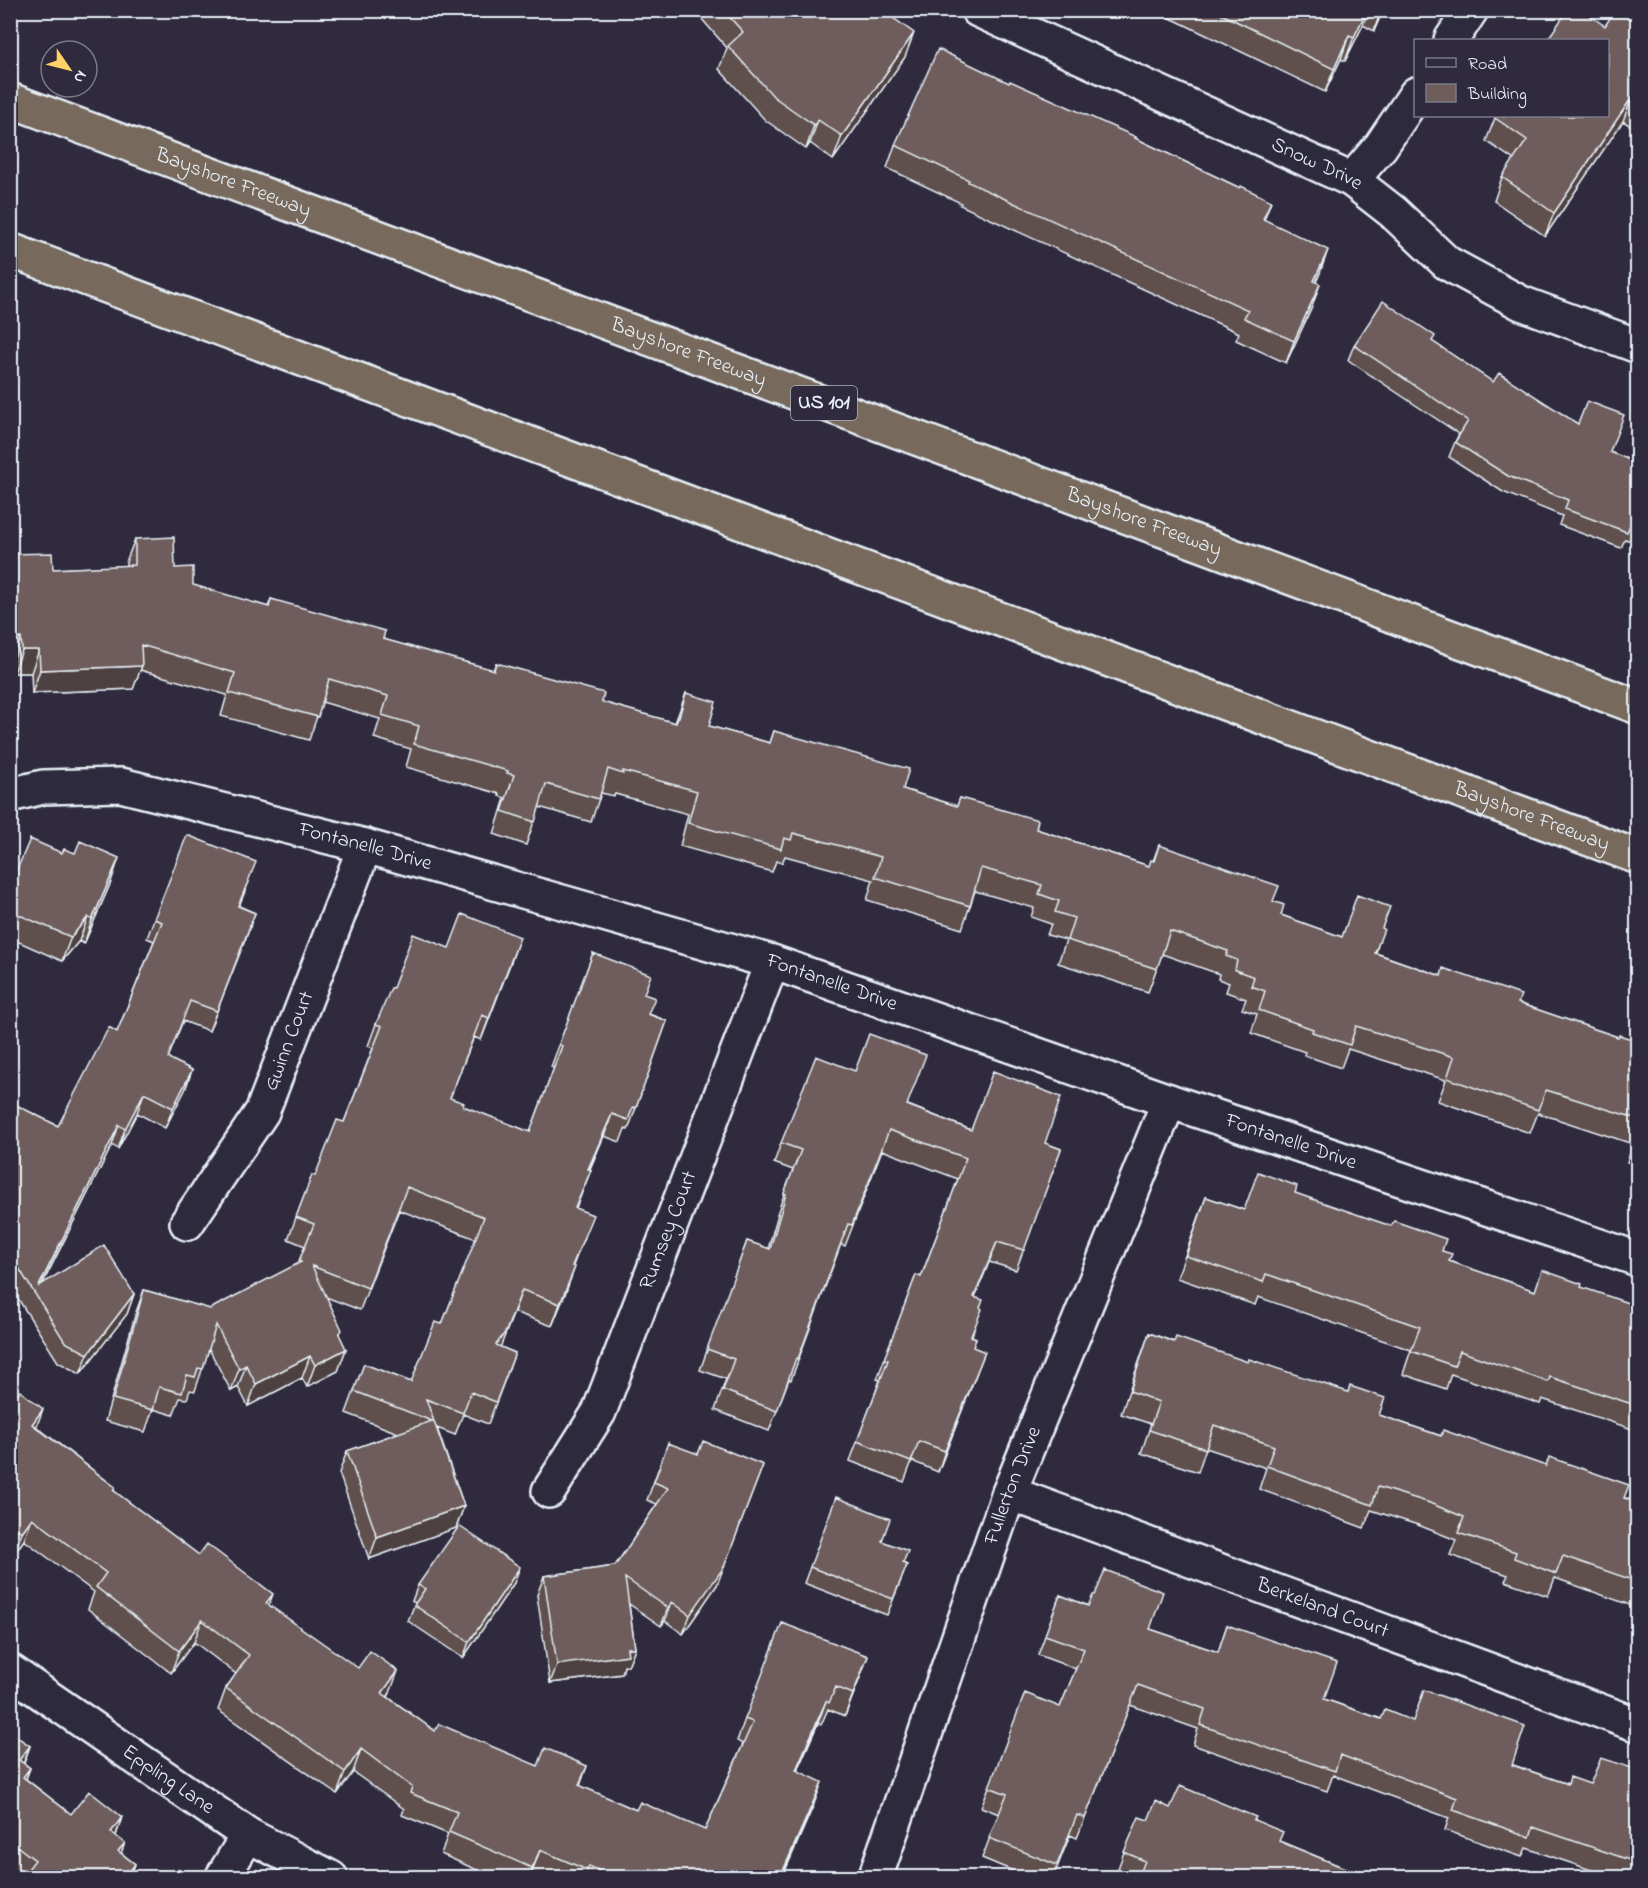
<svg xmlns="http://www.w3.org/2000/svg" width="1648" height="1888" font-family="'Indie Flower',sans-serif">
	<rect width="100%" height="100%" fill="#2f2a3d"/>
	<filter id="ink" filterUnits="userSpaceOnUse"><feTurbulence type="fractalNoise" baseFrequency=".0167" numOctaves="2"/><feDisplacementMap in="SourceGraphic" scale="12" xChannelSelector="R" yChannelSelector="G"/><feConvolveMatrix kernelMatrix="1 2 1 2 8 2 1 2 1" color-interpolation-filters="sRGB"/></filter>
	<g filter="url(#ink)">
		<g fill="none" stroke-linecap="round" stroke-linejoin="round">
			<g stroke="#e8f1f8" stroke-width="38">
				<g id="minor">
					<path id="s1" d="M978 10 1352 180 1393 212 1447 263 1521 303 1638 346"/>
					<path d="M1451 40 1471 10"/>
					<path d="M1352 180 1381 146 1416 94"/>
					<path id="s2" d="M10 795 43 787 121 785 365 846 772 962 1169 1101 1638 1259"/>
					<path id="s3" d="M187 1223 262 1112 365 846"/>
					<path id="s4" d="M549 1491 599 1412 772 962"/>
					<path id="s5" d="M1009 1493 1638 1725"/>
					<path id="s6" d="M10 1671 248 1835 331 1878"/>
					<path d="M222 1878 248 1835"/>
					<path id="s7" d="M875 1878 1009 1493 1169 1101"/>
				</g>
			</g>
			<g stroke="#e8f1f8" stroke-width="38">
				<g id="highway">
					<path id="s8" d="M10 100 1638 707"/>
					<path id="s9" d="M10 250 1638 857"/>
				</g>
			</g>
			<use href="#minor" stroke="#2f2a3d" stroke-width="33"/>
			<use href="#highway" stroke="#77695c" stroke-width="33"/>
		</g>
		<path fill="#5f504e" stroke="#e8f1f8" stroke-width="1.5" d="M694 10H882L905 57 833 160 810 143 806 149 765 120 719 69 727 48Z
			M1153 10H1383L1374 31 1363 25 1345 61 1341 59 1325 92 1179 22Z
			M1638 10V124L1634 128 1623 121 1545 236 1494 201 1502 177 1514 160 1486 141 1495 118 1605 26Z
			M1009 83 1135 138 1240 188 1271 201 1264 220 1320 273 1316 282 1312 307 1286 363 1236 340 1239 333 960 205 961 203 887 168 895 145Z
			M1433 342 1493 382 1610 452 1632 472 1638 474V543L1625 539 1621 548 1559 525 1562 516 1503 492 1449 457 1455 442 1459 434 1348 360 1354 345Z
			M135 539 175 568 193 585 268 607 271 599 383 639 493 670 496 663 602 702 675 723 686 693 709 726 770 743 774 731 903 789 957 806 960 798 1036 829 1149 866 1153 861 1159 845 1273 901 1281 915 1342 937 1382 928 1376 953 1518 1003 1618 1037 1638 1041V1165L1627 1162 1633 1144 1538 1113 1530 1133 1438 1101 1446 1080 1348 1049 1341 1068 1304 1055 1305 1052 1251 1033 1257 1014 1242 1009 1246 999 1226 992 1229 983 1218 979 1219 974 1162 954 1148 992 1058 963 1066 940 1047 935 1051 924 1031 917 1034 908 975 891 962 929 867 900 873 880 785 856 782 863 776 861 772 872 680 846 688 814 615 794 614 796 601 793 591 822 539 807 526 845 494 834 505 798 499 796 500 794 406 767 411 749 374 738 380 719 322 702 309 740 221 716 227 695 140 670 133 689 32 693 31 673H14L13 661H10L53 569 126 566V562Z
			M111 882 84 944 79 941 62 961 10 938V886Z
			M249 882 239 906 255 913 209 1031 183 1021 168 1058 192 1070 185 1090 165 1128 137 1113 118 1149 112 1145 43 1283 134 1294 127 1314 80 1374 58 1362 10 1286V1102L58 1126 117 1032 154 941 147 938 154 919Z
			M449 948 512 959 481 1040 474 1037 450 1098 463 1106 530 1132 554 1068 551 1067 593 953 644 994 649 1014 667 1021 628 1130 625 1129 620 1142 604 1136 590 1169 591 1170 576 1208 584 1237 573 1266 567 1289 552 1326 514 1312 500 1347 515 1353 488 1424 463 1414 455 1435 437 1428 464 1506 456 1528 369 1559 339 1473 347 1451 398 1433 346 1413 364 1364 411 1382 442 1324 476 1239 399 1210 360 1310 326 1297 339 1336 346 1349 338 1371 307 1387 302 1378 248 1406 238 1387 231 1391 209 1349 195 1391 190 1390 187 1399 180 1398 173 1415 153 1409 145 1432 105 1421 136 1312 144 1290 210 1309 298 1264 305 1246 288 1239 312 1175 315 1176 344 1122 373 1048 368 1046 376 1024 393 988Z
			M908 1105 971 1130 1045 1143 1061 1149 1016 1270 989 1262 975 1297 980 1309 972 1336 976 1338 973 1347 977 1372 938 1472 912 1461 904 1482 850 1461 880 1380 877 1379 916 1275 921 1277 958 1179 882 1150 845 1246 841 1244 791 1380 789 1379 769 1431 715 1410 726 1379 700 1370 747 1241 768 1249 778 1214H777L793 1170 774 1163 781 1143Z
			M1295 1193 1442 1251 1449 1261 1535 1291 1581 1287 1630 1325 1638 1328V1431L1542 1399 1540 1404 1451 1374 1446 1389 1403 1374 1411 1350 1258 1297 1255 1305 1177 1278 1206 1197 1244 1210Z
			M1149 1333 1379 1415 1638 1502V1608L1555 1578 1548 1596 1505 1581 1508 1575 1450 1555 1456 1540 1418 1525 1371 1510 1364 1528 1259 1489 1266 1468 1206 1448 1198 1472 1141 1453 1151 1424 1121 1414Z
			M10 1402 37 1427 115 1487 114 1491 199 1555 390 1693 388 1697 435 1731 538 1766H587L580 1786 636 1810 705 1830 743 1744 737 1741 745 1719 868 1656 845 1716 828 1709 821 1725 818 1723 797 1771 814 1804 784 1873 793 1878H545L532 1872 529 1878H495L441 1854 448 1834 402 1815 404 1809 353 1772 337 1794 218 1710 226 1688 236 1674 194 1642 171 1673 88 1609 94 1592 24 1540 14 1554 10 1552Z
			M668 1443 717 1585 683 1634 665 1621 661 1626 629 1604 635 1648 628 1666H624L622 1674 550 1683 537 1595 544 1576 615 1566 657 1504 647 1500Z
			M882 1541 903 1563 907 1565 887 1615 804 1583 810 1567Z
			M514 1583 463 1658 408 1621 415 1603 412 1601 418 1585Z
			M1060 1595 1150 1629 1218 1652 1227 1625 1324 1699 1568 1784H1590L1638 1770V1878H1615L1526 1848 1522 1857 1445 1830 1449 1818 1333 1775 1327 1791 1193 1745 1198 1729 1130 1705 1077 1838 1070 1835 1053 1878H1030L982 1858 999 1814 981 1807 989 1787 1060 1707 1076 1669 1038 1655Z
			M10 1732 30 1746 24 1763 30 1768 26 1779 71 1814 122 1817 116 1836 121 1853 135 1864 130 1878H21L22 1877 10 1868Z
			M1170 1808 1279 1841 1369 1878H1124L1116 1874 1124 1852 1148 1820Z"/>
		<path fill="#4d4140" stroke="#e8f1f8" stroke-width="1.5" d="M1367 10H1368L1363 25 1345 61 1354 37Z
			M1381 10H1383L1374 31Z
			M914 33 905 57 833 160 842 136Z
			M1349 35 1341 59 1325 92 1334 69Z
			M1632 97 1623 121 1545 236 1554 213Z
			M818 120 810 143 806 149 814 125Z
			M1328 250 1320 273 1306 304 1314 281Z
			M1320 284 1312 307 1286 363 1294 341Z
			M21 638 13 661H10V639Z
			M22 650H39L31 673H14Z
			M142 666 133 689 32 693 40 670Z
			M119 858 111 882 84 944 92 920Z
			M255 913 248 933 209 1031 217 1011Z
			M88 917 79 941 62 961 71 937Z
			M520 937 512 959 481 1040 489 1018Z
			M192 1070 185 1090 165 1128 173 1108Z
			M144 1093 137 1113 118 1149 125 1129Z
			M612 1114 604 1136 580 1191 588 1169Z
			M119 1125 112 1145 36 1296 39 1286Z
			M997 1242 967 1317 974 1297Z
			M575 1267 567 1289 552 1326 560 1304Z
			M522 1290 514 1312 498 1353 496 1345Z
			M134 1294 127 1314 80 1374 88 1354Z
			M346 1349 338 1371 307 1387 315 1365Z
			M985 1352 977 1372 938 1472 945 1451Z
			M310 1356 302 1378 248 1406 256 1384Z
			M246 1365 238 1387 231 1391 239 1369Z
			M43 1409 35 1431 32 1424Z
			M763 1465 717 1585 683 1634 690 1615Z
			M464 1506 456 1528 369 1559 377 1537Z
			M32 1518 24 1540 14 1554 22 1532Z
			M520 1567 514 1583 463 1658 469 1642Z
			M273 1594 265 1616 266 1603Z
			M672 1602 665 1621 661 1626 668 1608Z
			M202 1620 194 1642 171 1673 179 1651Z
			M627 1648H635L628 1666H624L622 1674 550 1683 557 1665Z
			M868 1656 860 1678 845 1716 853 1694Z
			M398 1671 390 1693 374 1715 382 1693Z
			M826 1701 818 1723 788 1792 796 1770Z
			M30 1746 22 1767 19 1760Z
			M361 1749 353 1772 337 1794 345 1772Z
			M30 1768 22 1789 23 1777Z
			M822 1782 814 1804 782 1878H781Z
			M122 1817 115 1838 111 1832Z
			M125 1843 117 1864 118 1851Z
			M540 1850 532 1872 529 1878H528Z
			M135 1864 130 1878H125Z"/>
		<path fill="#6e5d5b" stroke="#e8f1f8" stroke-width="1.5" d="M723 10H882L914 33 842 136 818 120 814 125 774 97 728 46 743 32Z
			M1213 10H1367L1354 37 1349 35 1334 69Z
			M1568 10H1582L1605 26 1615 10H1638V101L1632 97 1554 213 1502 177 1527 140 1495 118 1496 116H1608V40H1547Z
			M938 49 1009 83 1010 81 1136 137 1135 138 1240 188 1241 186 1271 201 1263 219 1328 250 1314 281 1320 284 1294 341 1244 318 1248 310 968 182 969 180 895 145Z
			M1383 301 1435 336 1432 341 1493 382 1499 373 1578 424 1587 401 1624 415 1610 452 1635 462 1632 472 1638 474V525L1631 523 1627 532 1565 509 1568 500 1508 476 1455 442 1468 421 1354 345Z
			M174 537 175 568 193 567V585L269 607 271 599 385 631 383 639 494 670 496 663 604 693 602 702 676 723 678 717H679L686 693 716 702 709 726 770 743 774 731 909 769 903 789 957 806 960 798 1038 820 1036 829 1149 866 1151 860 1154 861 1159 845 1279 886 1273 901 1284 905 1281 915 1342 937 1357 895 1390 907 1382 928 1384 929 1375 953 1441 976 1443 968 1521 995 1518 1003 1618 1037 1619 1035 1638 1041V1119L1546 1090 1538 1110 1447 1078 1454 1057 1356 1026 1350 1045 1312 1032 1313 1029 1259 1010 1265 991 1251 986 1254 977 1235 970 1237 960 1226 956 1228 951 1170 931 1157 969 1067 940 1074 918 1055 912 1059 901 1039 894 1042 885 981 868 970 906 875 877 881 857 793 833 791 840 784 838 781 849 688 823 697 791 623 771V774L608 769 599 799 546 784 535 822 502 811 514 775 507 773 508 771 414 744 419 726 382 715 388 696 329 679 318 717 229 693 235 673 141 645 142 666 40 670 39 650H22L21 638 10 639V554L52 553 53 569 135 565V539Z
			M187 835 256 862 238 906 255 913 217 1011 190 1001 168 1058 192 1070 173 1108 144 1093 125 1129 119 1125 39 1286 104 1245 134 1294 88 1354 65 1342 10 1254V1102L58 1126 109 1027 117 1032 162 922 154 919Z
			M30 839 62 853 64 849 75 853 80 841 119 858 92 920 88 917 71 937 10 911V886Z
			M462 914 520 937 489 1018 482 1015 450 1098 464 1103 463 1106 530 1132 562 1046 559 1044 593 953 651 975 644 994 655 998 648 1014 667 1021 636 1108 633 1107 628 1120 612 1114 588 1169 591 1170 575 1208 593 1215 572 1266 575 1267 560 1304 522 1290 506 1331 496 1345 515 1353 496 1402 471 1392 463 1413 426 1399 464 1506 377 1537 347 1451 432 1421 354 1391 364 1364 411 1382 435 1322 442 1324 484 1217 407 1187 368 1288 312 1266 342 1330 339 1334 346 1349 315 1365 310 1356 256 1384 246 1365 239 1369 216 1325 203 1369 198 1368 195 1377 187 1375 182 1393 159 1387 153 1410 113 1399 144 1290 210 1309 301 1262 299 1261 314 1224 296 1217 312 1175 315 1176 337 1120 344 1122 382 1026 376 1024 391 988H393L413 934 449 948Z
			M869 1034 926 1055 907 1105 971 1130 993 1071 1061 1097 1045 1143 1061 1149 1024 1250 997 1242 974 1297 983 1300 980 1308 982 1309 971 1336 976 1338 973 1347 985 1352 945 1451 919 1441 911 1462 857 1441 888 1360 884 1359 916 1275 921 1277 966 1158 889 1130 852 1225 848 1224 798 1359 796 1358 777 1411 723 1390 734 1359 707 1349 747 1241 770 1249 786 1194 784 1193 801 1150 781 1143 816 1056 855 1071Z
			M1258 1172 1297 1186 1295 1193 1391 1226 1394 1221 1446 1239 1442 1251 1452 1254 1449 1261 1535 1291 1542 1270 1582 1284 1581 1287 1637 1306 1630 1325 1638 1328V1406L1550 1377 1548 1382 1460 1351 1454 1366 1411 1351 1420 1327 1266 1274 1263 1282 1186 1256 1206 1197 1244 1210Z
			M1149 1333 1174 1342 1176 1337 1248 1362 1249 1359 1348 1392 1350 1386 1385 1398 1379 1415 1441 1436 1443 1430 1546 1466 1549 1457 1629 1485 1624 1498 1638 1502V1582L1563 1556 1556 1574 1514 1558 1516 1552 1458 1533 1464 1517 1427 1502 1378 1487 1372 1505 1267 1466 1274 1446 1214 1425 1206 1449 1149 1430 1159 1402 1130 1391Z
			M20 1391 43 1409 32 1424 115 1487 113 1490 199 1555 207 1544 273 1594 266 1603 358 1668 370 1651 398 1671 382 1693 435 1731 439 1724 538 1766 545 1748 587 1766 579 1785 636 1810 640 1802 705 1830 753 1722 745 1719 782 1623 868 1656 853 1694 836 1687 829 1703 826 1701 796 1770 822 1782 782 1873 793 1878H616L589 1866 587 1870 540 1850 532 1868 449 1832 457 1812 410 1793 412 1787 361 1749 345 1772 226 1688 249 1655 202 1620 179 1651 96 1587 106 1573 32 1518 22 1532 10 1524V1402Z
			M703 1441 763 1465 724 1567 690 1615 672 1602 668 1608 625 1578 635 1648H627L628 1655 557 1665 544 1576 615 1566 668 1488 654 1482 668 1443 698 1454Z
			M836 1497 890 1519 882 1541 908 1551 903 1563 907 1565 893 1599 810 1567Z
			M459 1526 520 1567 469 1642 414 1605 425 1589 418 1585Z
			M1105 1570 1163 1592 1150 1629 1218 1652 1227 1625 1337 1663 1324 1699 1381 1719 1385 1710 1413 1721 1424 1690 1525 1726 1512 1765 1568 1784 1570 1777 1590 1784 1601 1758 1638 1770V1863L1533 1827 1530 1837 1453 1810 1457 1798 1340 1755 1335 1771 1200 1725 1205 1709 1138 1685 1085 1818 1077 1815 1057 1865 989 1838 1007 1794 989 1787 1025 1693 1060 1707 1084 1649 1045 1635 1060 1595 1088 1606 1093 1595H1095Z
			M10 1732 30 1746 19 1760 30 1768 23 1777 71 1814 89 1791 122 1817 111 1832 125 1843 118 1851 135 1864 125 1878H21L35 1860 10 1841Z
			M1180 1786 1256 1817 1254 1820 1283 1832 1279 1841 1369 1878H1138L1145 1861 1124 1852 1139 1817 1148 1820 1156 1801 1170 1808Z"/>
	</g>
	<g text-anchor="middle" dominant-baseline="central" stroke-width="4.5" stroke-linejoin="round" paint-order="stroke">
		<rect fill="#2f2a3d" stroke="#b0b5c0" stroke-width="1.5" x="791" y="386" width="66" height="34" rx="4.5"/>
		<g font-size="20" font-weight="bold" fill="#e8f1f8">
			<text x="824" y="403">US 101</text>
		</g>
		<g font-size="21" fill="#e8f1f8" stroke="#2f2a3d">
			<text stroke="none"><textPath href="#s1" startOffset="372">Snow Drive</textPath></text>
			<text stroke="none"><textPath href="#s8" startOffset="238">Bayshore Freeway</textPath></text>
			<text stroke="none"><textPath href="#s8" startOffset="724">Bayshore Freeway</textPath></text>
			<text stroke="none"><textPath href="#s8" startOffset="1210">Bayshore Freeway</textPath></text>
			<text stroke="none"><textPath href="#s9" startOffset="1624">Bayshore Freeway</textPath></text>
			<text stroke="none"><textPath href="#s2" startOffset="364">Fontanelle Drive</textPath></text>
			<text stroke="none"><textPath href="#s2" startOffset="850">Fontanelle Drive</textPath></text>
			<text stroke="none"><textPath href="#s3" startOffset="210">Gwinn Court</textPath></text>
			<text stroke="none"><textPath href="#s2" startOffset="1336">Fontanelle Drive</textPath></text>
			<text stroke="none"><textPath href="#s4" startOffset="288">Rumsey Court</textPath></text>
			<text stroke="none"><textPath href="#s7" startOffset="416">Fullerton Drive</textPath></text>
			<text stroke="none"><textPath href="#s5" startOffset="334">Berkeland Court</textPath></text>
			<text stroke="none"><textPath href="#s6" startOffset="192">Eppling Lane</textPath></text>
		</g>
	</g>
	<rect width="1648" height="1888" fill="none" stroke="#2f2a3d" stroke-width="36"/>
	<rect x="18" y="18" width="1612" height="1852" fill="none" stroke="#e8f1f8" stroke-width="2" filter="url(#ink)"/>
	<rect x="1414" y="39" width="195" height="78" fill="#2f2a3d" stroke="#797a88" stroke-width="1.5"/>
	<rect x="1426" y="58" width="30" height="9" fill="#2f2a3d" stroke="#797a88" stroke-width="1.5"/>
	<text x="1468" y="69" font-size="18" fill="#e8f1f8">Road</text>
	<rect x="1426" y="84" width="30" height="18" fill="#6e5d5b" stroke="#797a88" stroke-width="1.5"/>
	<text x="1468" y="99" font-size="18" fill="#e8f1f8">Building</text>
	<g transform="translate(69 69) rotate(125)"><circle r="28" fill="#2f2a3d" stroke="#797a88" stroke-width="1.5"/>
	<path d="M0-4.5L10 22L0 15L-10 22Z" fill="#ffd166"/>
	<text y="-9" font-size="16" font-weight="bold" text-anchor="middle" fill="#e8f1f8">N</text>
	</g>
</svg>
